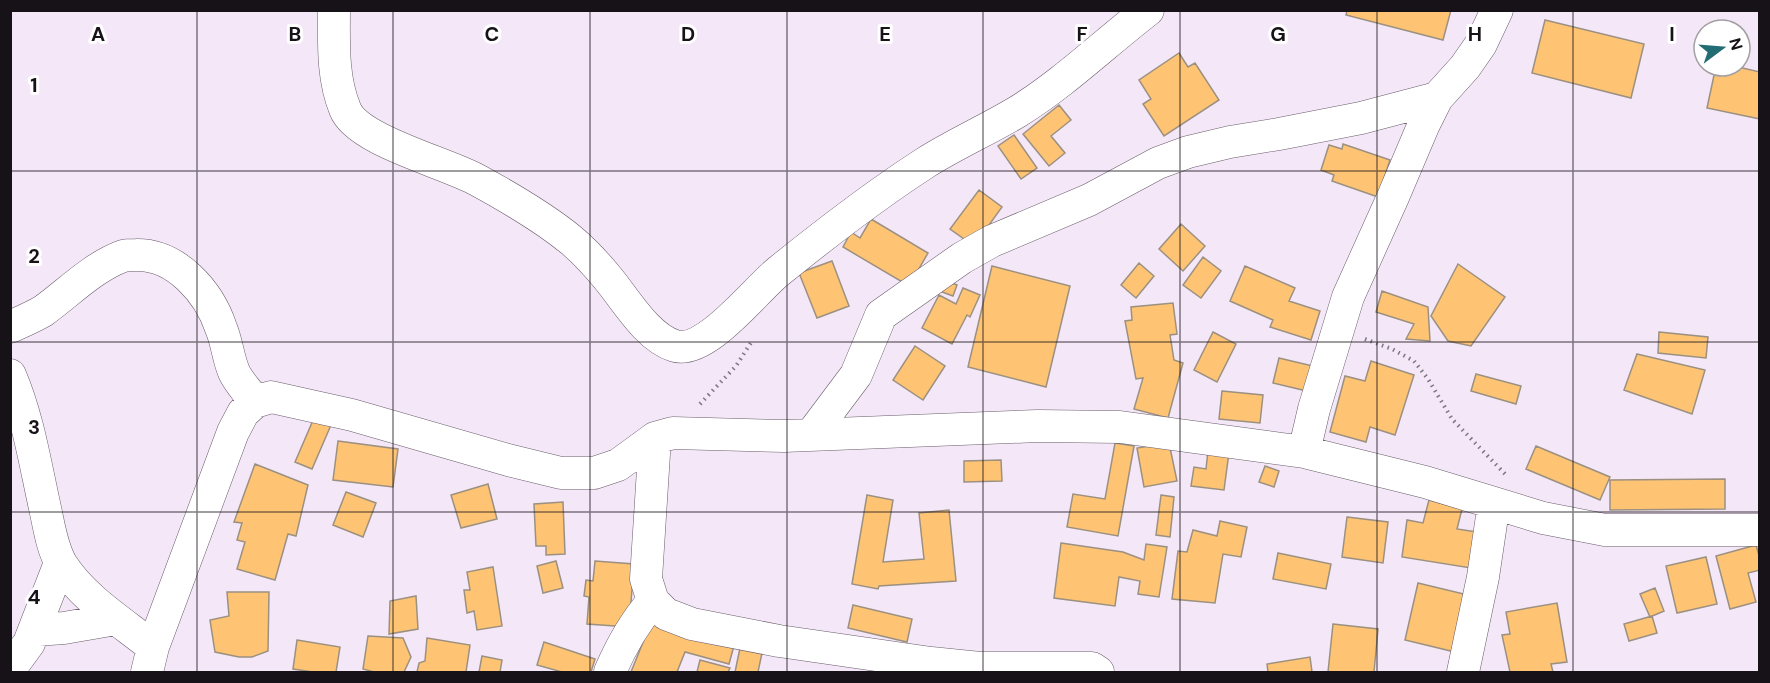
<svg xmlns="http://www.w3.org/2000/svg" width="1770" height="683" font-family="'DM Sans',sans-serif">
	<rect width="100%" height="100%" fill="#f4e7f7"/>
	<path fill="#fec473" stroke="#9c9081" stroke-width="1.5" d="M1347 10H1451L1443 40 1346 15Z
		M1545 20 1644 44 1631 98 1532 73Z
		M1179 53 1188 67 1195 63 1219 100 1164 136 1143 104 1151 99 1139 80Z
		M1716 66H1734L1760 72V119L1707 108Z
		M1059 105 1071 120 1051 136 1065 153 1049 166 1023 134Z
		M1014 135 1037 168 1021 179 998 146Z
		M1343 144 1390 160 1378 197 1332 181 1334 175 1321 170 1329 145 1342 149Z
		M979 190 1002 207 974 246 950 229Z
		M871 219 928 253 909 286 843 247 851 232 860 238Z
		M1181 224 1205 246 1183 271 1159 249Z
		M1203 257 1221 271 1201 298 1183 285Z
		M832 261 849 306 817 318 799 273Z
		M1139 263 1154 276 1136 298 1121 285Z
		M1458 264 1505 297 1471 346 1448 341 1431 316Z
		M992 266 1070 286 1046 387 968 367Z
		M1245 266 1295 288 1289 301 1320 311 1311 340 1270 327 1273 320 1230 301Z
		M938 278 957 285 953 296 934 289Z
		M963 288 980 295 970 317 967 315 952 344 922 328 939 295 956 304Z
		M1382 291 1428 307 1430 341 1406 339 1414 324 1376 312Z
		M1173 303 1177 334 1170 335 1174 360 1183 363 1168 418 1134 409 1143 378 1136 379 1125 321 1132 320 1131 307Z
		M1213 332 1236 344 1217 382 1194 370Z
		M1659 332 1708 337 1706 358 1658 353Z
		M915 346 945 366 923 400 893 380Z
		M1637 354 1705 370 1692 414 1624 390Z
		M1279 358 1317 367 1311 392 1273 383Z
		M1371 361 1414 375 1395 435 1370 427 1366 442 1330 432 1345 376 1365 381Z
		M1476 374 1521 386 1516 404 1471 391Z
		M1222 391 1263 395 1260 423 1219 419Z
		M314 418 331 425 312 469 295 462Z
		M338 441 398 449 393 487 333 480Z
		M1209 442 1230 445 1224 490 1191 486 1194 467 1206 469Z
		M1115 443 1134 446 1118 536 1067 527 1073 494 1105 499Z
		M1169 443 1177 481 1144 487 1137 448Z
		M1536 446 1610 477 1600 500 1526 469Z
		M1001 460 1002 481 964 482V461Z
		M255 464 308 485 296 536 288 534 275 580 237 569 245 542 237 540 242 523 234 522Z
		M1265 466 1279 471 1274 487 1259 482Z
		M1725 479V509L1610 510V480Z
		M488 484 497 519 461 528 451 495Z
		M346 492 376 503 363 537 333 525Z
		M867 495 893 500 883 562 924 559 919 513 949 510 956 581 879 586 878 589 852 584Z
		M1161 495 1174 497 1170 537 1156 535Z
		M1429 500 1462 509 1457 529 1483 533 1477 569 1402 557 1407 520 1423 523Z
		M563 502 565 554 546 555V546H536L534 504Z
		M1347 517 1388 522 1383 563 1342 557Z
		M1220 521 1247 527 1241 557 1223 554 1215 603 1172 599 1178 551 1187 552 1193 530 1217 536Z
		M1061 543 1123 552 1144 560 1146 544 1167 547 1159 597 1138 594 1140 581 1119 577 1115 606 1054 598Z
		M1756 545 1760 559V570L1748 573 1756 602 1730 609 1716 556Z
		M1278 553 1331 564 1326 589 1273 579Z
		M1706 557 1717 604 1677 613 1666 566Z
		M556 561 563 588 543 593 537 566Z
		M595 561 634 564 629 627 587 624 589 597 584 596 586 580 593 581Z
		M493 567 502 626 477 630 474 611 467 613 464 590H470L467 572Z
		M1418 583 1468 595 1455 652 1405 640Z
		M1655 588 1664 611 1650 617 1640 594Z
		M227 592H269L268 651 252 657H239L215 652 210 620 229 616Z
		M416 596 418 629 389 634 390 601Z
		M1557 603 1567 662 1551 664 1553 672H1510L1502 635 1510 634 1506 612Z
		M853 605 912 619 907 642 848 628Z
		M1652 616 1657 633 1629 641 1624 624Z
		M652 620 735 642 729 664 685 652 677 672H631Z
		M1333 624 1378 629 1374 672H1328Z
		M368 636 403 638 411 657 404 672H374L363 669Z
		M427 638 470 645 466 672H417L419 663 425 661Z
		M297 640 340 647 336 672H313L293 669Z
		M544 642 595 659 591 672H562L537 665Z
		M740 648 762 653 758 672H735Z
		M482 656 502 660 500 672H479Z
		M1310 657 1312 672H1268L1267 664Z
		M700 660 730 668 728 672H697Z"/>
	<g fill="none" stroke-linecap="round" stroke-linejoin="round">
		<g stroke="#695d6b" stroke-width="33">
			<path id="minor" d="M334 10C334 43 332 77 345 109 357 141 448 163 479 181 510 198 543 217 571 240 583 250 596 264 606 276 625 298 646 337 675 346 706 355 755 290 779 271 826 233 874 196 925 163 955 144 987 130 1017 112 1064 83 1104 44 1148 10
				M10 327C21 322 33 317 43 311 68 293 93 267 123 256 127 255 132 255 136 255 176 254 209 292 221 328 227 342 228 358 234 372 239 383 248 391 255 402
				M10 375C28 417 35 463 45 508 49 526 52 549 62 565 84 599 122 622 153 647
				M811 435 856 375 881 315 962 258 992 241 1089 200 1158 163 1188 152 1230 142 1279 134 1361 118 1437 98
				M655 438 646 579 653 601 666 614 692 624 779 641 931 663 980 668H1092L1098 672
				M1304 452 1314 409 1348 297 1393 197 1424 124 1437 98 1465 67 1481 44 1497 10
				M35 630 64 628 116 619
				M10 669 29 643 60 563
				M147 672 153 647 233 432 243 413 255 402 271 397 352 415 508 460 561 473H594L618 465 655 438 673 433 784 436 1038 426 1120 427 1304 452 1425 482 1543 518 1605 530H1760
				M610 672C621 646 634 623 653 601
				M1463 672 1483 577 1494 503"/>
		</g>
		<path stroke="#7f7781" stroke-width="4" stroke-dasharray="1.5 4.5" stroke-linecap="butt" d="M1365 339 1392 349 1414 361 1428 379 1452 419 1507 476
			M700 404 736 366 752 341"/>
		<use href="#minor" stroke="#fff" stroke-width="32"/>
	</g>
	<path fill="none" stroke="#171218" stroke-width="1.5" stroke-opacity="0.55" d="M197 10V672M393 10V672M590 10V672M787 10V672M983 10V672M1180 10V672M1377 10V672M1573 10V672M10 171H1760M10 342H1760M10 512H1760"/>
	<g font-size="20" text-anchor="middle" font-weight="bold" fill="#171218" stroke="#fff" stroke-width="6" stroke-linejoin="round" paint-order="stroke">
		<text x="98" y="41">A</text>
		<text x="295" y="41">B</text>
		<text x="492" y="41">C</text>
		<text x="688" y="41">D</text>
		<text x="885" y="41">E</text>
		<text x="1082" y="41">F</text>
		<text x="1278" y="41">G</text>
		<text x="1475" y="41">H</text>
		<text x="1672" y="41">I</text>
		<text x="34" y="92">1</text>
		<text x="34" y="263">2</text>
		<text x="34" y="434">3</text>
		<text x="34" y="604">4</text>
	</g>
	<rect width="1770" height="683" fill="none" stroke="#171218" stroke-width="24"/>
	<g transform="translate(1722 48) rotate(74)"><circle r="28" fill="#ffffff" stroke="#a2a0a3" stroke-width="1.5"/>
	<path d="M0-4.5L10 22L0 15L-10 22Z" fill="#226d73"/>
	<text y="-9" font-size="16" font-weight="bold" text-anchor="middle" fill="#171218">N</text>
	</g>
</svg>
